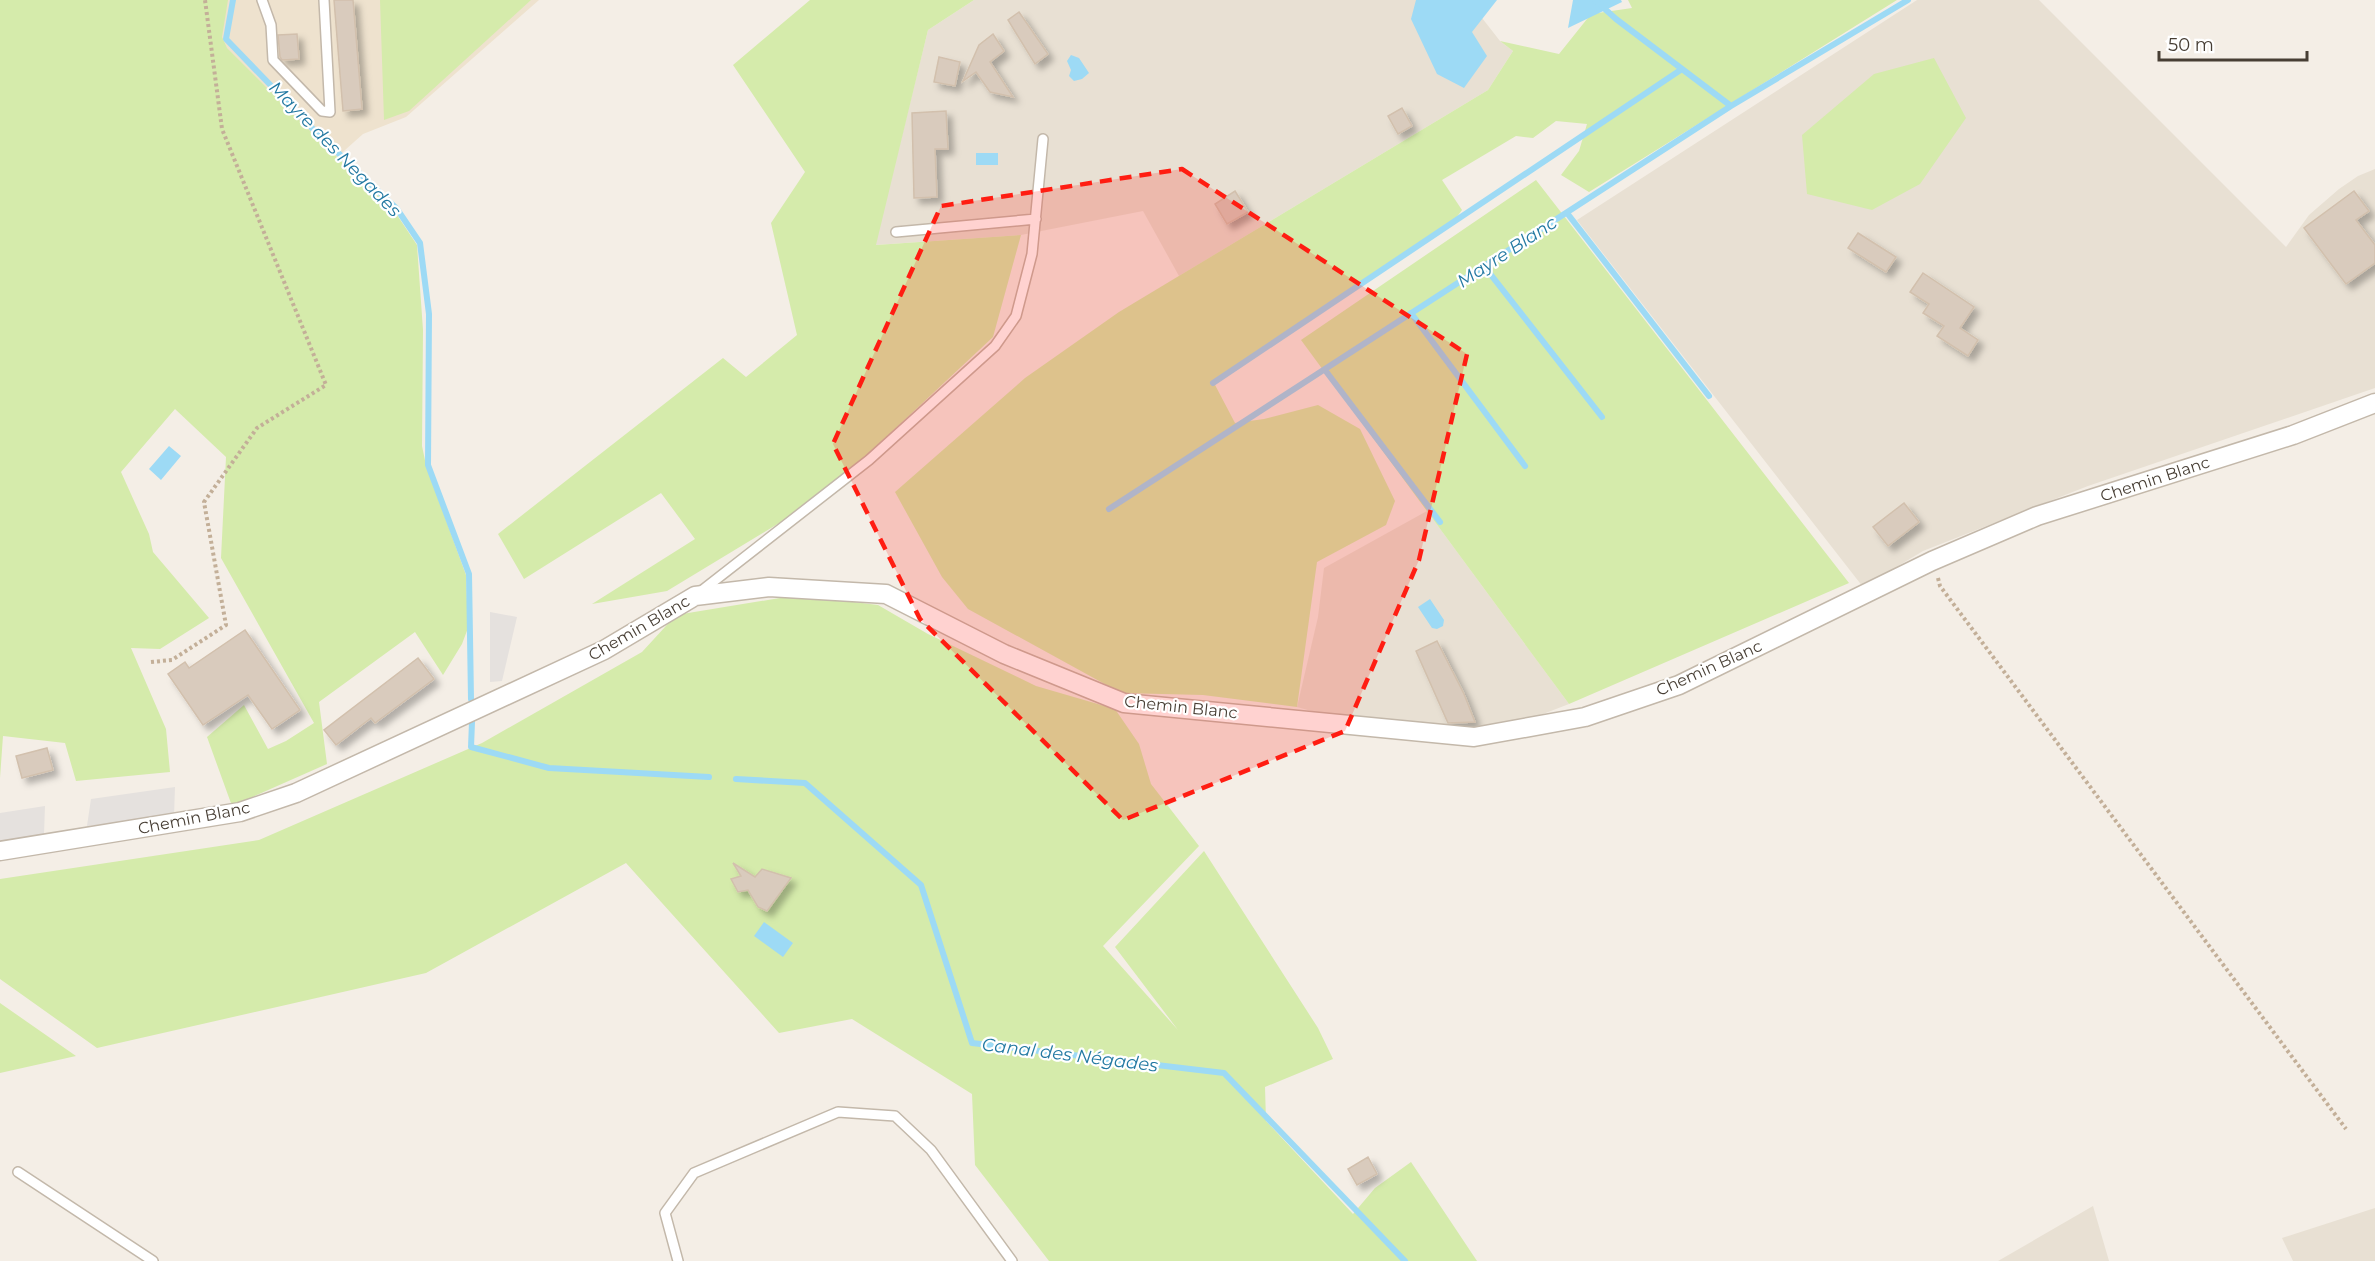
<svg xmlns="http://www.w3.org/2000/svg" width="2375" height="1261" font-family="Montserrat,sans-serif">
	<defs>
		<filter id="shadow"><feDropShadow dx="5.5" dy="5.5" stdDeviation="3" flood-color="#0004"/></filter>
	</defs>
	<rect width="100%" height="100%" fill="#f4eee6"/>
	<path fill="#e8e0d3" d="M974 0H1468L1500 41 1513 51 1488 90 1179 276 1143 211 1021 235 875 245 928 30Z
		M1917 0H2039L2286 247 2309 215 2339 189 2358 176 2375 169V388L2088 486 1923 551 1863 587 1577 220Z
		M1427 511 1569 704 1530 719 1463 731 1329 716 1297 707 1318 617 1324 568Z
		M2093 1206 2109 1261H1998Z
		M2375 1208V1261H2293L2282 1238Z"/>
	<path fill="#eee2ce" d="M214 0H539L406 117 363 134 326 167 212 45Z"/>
	<path fill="#d5ebab" d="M0 0H228L222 37 227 48 319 140 395 212 417 245 423 330 422 446 426 465 466 575 468 628 462 644 443 675 415 632 319 702 327 764 232 806 207 737 244 705 268 749 286 741 314 723 221 558 226 457 175 409 121 472 149 534 153 552 209 618 160 649 131 648 166 729 170 772 76 781 65 743 3 736 0 778Z
		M380 0H531L409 111 384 120Z
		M810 0H974L928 30 876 245 1021 235 993 337 866 456 794 514 667 591 592 604 695 539 661 493 524 579 498 534 723 358 746 377 797 335 771 223 805 172 733 65Z
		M1628 0H1897L1589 192 1561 175 1579 151 1587 124 1556 121 1533 138 1516 136 1442 180 1462 210 1450 226 1214 383 1235 423 1264 419 1318 405 1360 429 1395 501 1386 525 1317 562 1297 707 1203 695 1121 693 968 609 942 577 895 492 1025 378 1119 312 1488 90 1513 51 1500 41 1559 54 1591 14 1632 8Z
		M1934 58 1966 118 1920 184 1872 210 1807 194 1802 135 1874 74Z
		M1536 180 1849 583 1569 704 1301 340Z
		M798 595 878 605 928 634 1036 686 1115 709 1139 744 1151 784 1199 846 1103 946 1178 1030 1115 947 1204 851 1318 1028 1333 1059 1265 1087 1266 1121 1353 1214 1375 1188 1411 1162 1477 1261H1049L975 1165 972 1094 852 1019 779 1033 626 863 426 973 97 1048 0 979V879L259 840 482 743 642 652 676 615Z
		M0 1003 76 1056 0 1073Z"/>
	<path fill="#e5e1de" d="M490 612 517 617 502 681 490 682Z
		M175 787 174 816 87 826 91 799Z
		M45 806 44 834 0 842V813Z"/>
	<path fill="#9ddaf5" d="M1416 0H1497L1472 32 1487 56 1464 88 1437 74 1411 19Z
		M1573 0H1621L1622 2 1568 28Z
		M1071 55 1079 58 1089 73 1082 79 1074 81 1069 76 1071 70 1067 61Z
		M976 153H998V165H976Z
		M169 446 181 456 161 480 149 469Z
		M1430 599 1444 620 1443 626 1437 629 1432 628 1418 607Z
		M764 922 793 943 783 957 754 936Z"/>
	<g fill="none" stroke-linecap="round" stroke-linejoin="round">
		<path stroke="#9ddaf5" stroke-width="6" d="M233 0 226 39 311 127 397 209 420 243 429 314 428 465 469 574 471 699
			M1595 0 1616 19 1731 106
			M1567 213 1709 396
			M1484 266 1602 417
			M1411 313 1525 466
			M1325 370 1440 522
			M1213 383 1682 69
			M1109 509 1731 106 1908 0
			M472 722 471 747 549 768 709 777
			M736 779 805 783 921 885 972 1043 1224 1073 1405 1261"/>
	</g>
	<path fill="#d9cbbd" stroke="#d2c0ad" stroke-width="1.5" filter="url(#shadow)" d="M334 0H353L362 109 343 111Z
		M1019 12 1048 54 1035 64 1008 20Z
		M297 34 299 59 282 60 280 57 278 35Z
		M993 34 1004 51 990 62 1013 97 990 92 976 72 963 81 979 45Z
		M939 57 960 62 955 86 934 82Z
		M1402 108 1412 126 1398 134 1388 116Z
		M946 111 948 149H935L937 197 914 198 912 113Z
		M1235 191 1248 212 1227 224 1215 204Z
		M2354 191 2369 211 2356 220 2375 245V263L2346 284 2304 228Z
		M1858 233 1896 257 1886 272 1848 248Z
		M1923 273 1974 307 1960 328 1978 340 1968 356 1937 336 1944 326 1923 313 1929 304 1910 292Z
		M1904 503 1919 522 1888 546 1873 527Z
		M245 630 300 710 272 729 248 695 203 725 168 674 185 662 189 668Z
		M1437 641 1464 694 1475 722 1448 723 1416 651Z
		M418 658 434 679 375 723 371 718 336 745 324 730Z
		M47 748 53 770 22 778 16 756Z
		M733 863 755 877 762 869 791 878 767 911 758 907 748 890 738 892 731 879 741 876Z
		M1368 1157 1377 1174 1357 1185 1348 1169Z"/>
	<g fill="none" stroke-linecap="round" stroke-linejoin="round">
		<g stroke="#c3b8aa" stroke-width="12">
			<path id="lane" d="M262 0 271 25 273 60 322 111 330 112 324 0
				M896 232 1036 219
				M700 592 869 460 995 346 1016 316 1032 254 1043 139
				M18 1172 153 1261
				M678 1261 665 1213 694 1173 838 1112 895 1116 931 1150 1012 1261"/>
		</g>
		<g stroke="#c3b8aa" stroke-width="21">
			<path id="street" d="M0 851 240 812 296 793 604 650 695 596 769 587 886 594 1004 654 1124 703 1474 737 1585 717 1679 685 1932 561 2037 516 2293 435 2375 403"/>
		</g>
		<path stroke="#c3af98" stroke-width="4" stroke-dasharray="3 3" stroke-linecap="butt" d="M1938 578 1940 586 2346 1129
			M151 662 172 660 226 625 204 502 257 428 326 385 222 129 205 0"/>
		<use href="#lane" stroke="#fff" stroke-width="9"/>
		<use href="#street" stroke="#fff" stroke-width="18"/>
	</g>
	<path fill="#ff1d12" fill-opacity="0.2" stroke="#ff1d12" stroke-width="4.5" stroke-dasharray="12 8" stroke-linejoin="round" d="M1182 169 1467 354 1419 560 1345 731 1123 820 920 619 833 444 941 206Z"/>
	<g text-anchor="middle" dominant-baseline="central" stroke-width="4.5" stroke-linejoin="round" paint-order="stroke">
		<g font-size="16" fill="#473e34" stroke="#fff">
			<text transform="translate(2155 479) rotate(-18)">Chemin Blanc</text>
			<text transform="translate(639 628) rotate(-30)">Chemin Blanc</text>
			<text transform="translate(1709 668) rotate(-24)">Chemin Blanc</text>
			<text transform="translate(1181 707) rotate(6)">Chemin Blanc</text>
			<text transform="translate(194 818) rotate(-11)">Chemin Blanc</text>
		</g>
		<g font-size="18" font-style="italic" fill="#2379a2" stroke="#fff">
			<text transform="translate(335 149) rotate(46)">Mayre des Negades</text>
			<text transform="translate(1507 252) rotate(-33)">Mayre Blanc</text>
			<text transform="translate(1070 1055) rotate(7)">Canal des Négades</text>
		</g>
	</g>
	<path d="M2159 51v9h148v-9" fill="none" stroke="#473e34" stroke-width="3"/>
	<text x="2168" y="51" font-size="18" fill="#473e34" stroke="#ffffff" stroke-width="4.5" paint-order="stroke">50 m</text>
</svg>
